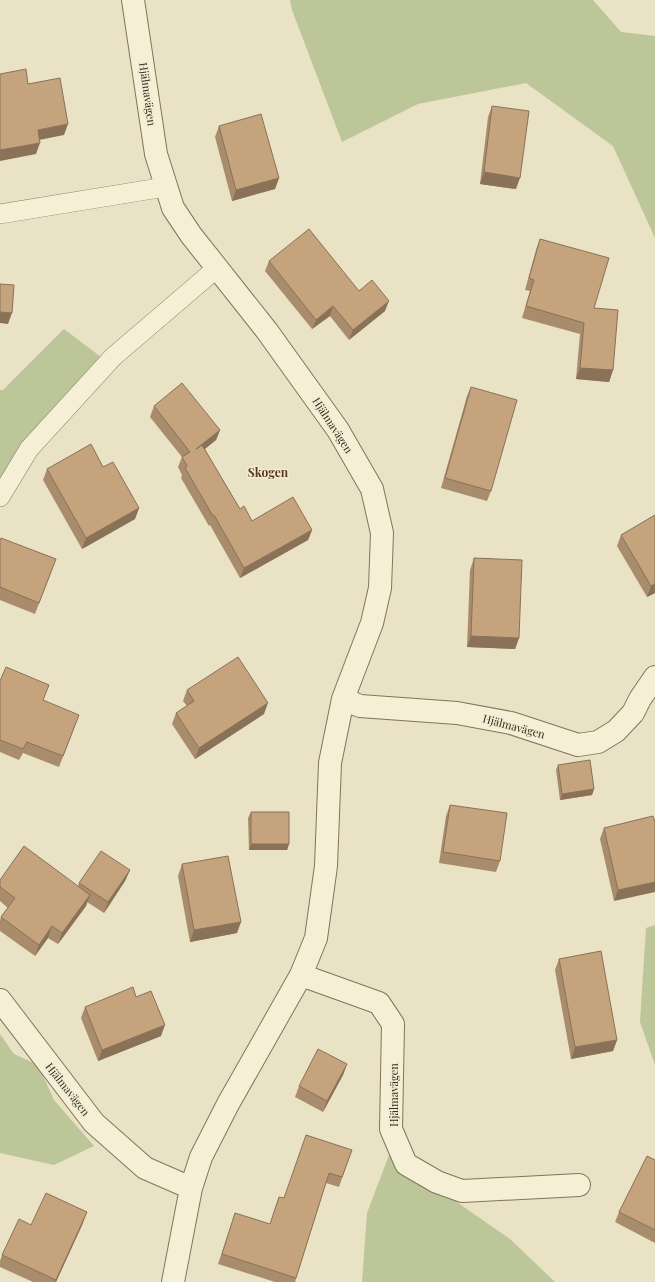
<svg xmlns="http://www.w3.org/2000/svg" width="655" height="1282" font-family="'Playfair Display',serif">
	<rect width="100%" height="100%" fill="#e9e2c4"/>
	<path fill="#bcc699" d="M290 0H593L621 32 655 36V238L613 146 526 83 418 104 342 142 292 10Z
		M64 329 101 357 0 498V390H3Z
		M655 925V1065L640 1022 646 928Z
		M0 1034 14 1054 38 1065 54 1100 94 1146 54 1165 0 1153Z
		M389 1155 510 1239 555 1282H362L367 1213Z"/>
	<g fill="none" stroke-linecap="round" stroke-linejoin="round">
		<g stroke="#82745c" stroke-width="20">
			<path id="service" d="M0 214 165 187
				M0 497 29 449 113 357 217 268"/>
		</g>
		<g stroke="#82745c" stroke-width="24">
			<path id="minor" d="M133 0 156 154 173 208 191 235 267 331 338 430 372 489 382 533 380 588 372 623 343 699 330 763 326 866 316 938 301 975 228 1104 201 1157 191 1188 173 1282
				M343 699 360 706 457 713 511 723 578 745 598 742 616 731 633 713 640 699 655 677
				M301 975 379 1003 393 1024 391 1129 406 1164 437 1182 462 1191 579 1185
				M0 1000 94 1123 145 1168 191 1188"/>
		</g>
		<use href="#service" stroke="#f5efd6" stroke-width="19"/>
		<use href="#minor" stroke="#f5efd6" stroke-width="22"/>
	</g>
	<path fill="#a98c6c" d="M492 106 516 189 480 184 488 117Z
		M219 126 279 178 275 189 232 201 215 137Z
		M540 239 594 308 613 370 609 382 576 379 580 334 522 318 530 291 525 290 536 250Z
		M269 261 359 291 385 311 349 340 330 316 312 329 265 271Z
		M471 387 491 491 487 501 441 488 467 396Z
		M154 406 220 430 216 440 205 449 240 509 252 521 312 530 308 540 240 578 210 525 209 526 181 478 182 475 178 467 182 457 150 417Z
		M47 469 139 508 135 519 82 549 43 480Z
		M655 515V593L647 597 617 546 621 535Z
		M0 540 52 570 35 614 0 600Z
		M474 558 519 638 515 649 467 647 470 570Z
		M0 681 75 726 59 767 23 753 19 760 0 752Z
		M187 690 264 714 195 759 172 724 176 713 187 706 183 701Z
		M558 765 594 789 592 795 560 800 556 770Z
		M450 805 500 861 496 872 439 863 446 816Z
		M251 812 289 844 287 850H249L248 818Z
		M653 816 614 901 600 839 604 828Z
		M182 864 237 933 190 942 178 876Z
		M130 870 125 881 104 913 87 902 86 906 58 944 48 938 35 956 0 931V920L1 917 8 908 0 901V880L78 886 79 883Z
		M559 959 617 1040 613 1051 571 1059 555 970Z
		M136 997 161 1036 98 1061 81 1018 85 1007Z
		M347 1064 343 1075 323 1112 295 1097 299 1086Z
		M352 1150 339 1187 326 1183 295 1282H275L218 1264 235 1213 270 1224 279 1197 284 1198Z
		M655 1160V1243L615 1222 619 1212Z
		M83 1223 56 1282H33L0 1267V1261L2 1255 31 1225Z"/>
	<path fill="#897258" d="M68 124 64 135 34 141 38 130Z
		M40 143 36 154 0 161V150Z
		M484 172 520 178 516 189 480 184Z
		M279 178 275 189 232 201 236 190Z
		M389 301 385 311 349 340 353 330Z
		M333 306 330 316 312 329 316 320Z
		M0 312 12 313 8 324 0 323Z
		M580 368 613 370 609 382 576 379Z
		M220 430 216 440 192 459 196 449Z
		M139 508 135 519 82 549 86 538Z
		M312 530 308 540 240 578 244 568Z
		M655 584V593L647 597 651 586Z
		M471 636 519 638 515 649 467 647Z
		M268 703 264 714 195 759 199 748Z
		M594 789 592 795 560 800 562 794Z
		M251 844H289L287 850H249Z
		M130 870 125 881 104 913 108 902Z
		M655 882V892L614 901 618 890Z
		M90 895 86 906 58 944 62 933Z
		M241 922 237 933 190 942 194 930Z
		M52 926 48 938 35 956 39 945Z
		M165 1025 161 1036 98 1061 102 1050Z
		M617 1040 613 1051 571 1059 575 1047Z
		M347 1064 343 1075 323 1112 327 1101Z
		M87 1212 83 1223 56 1282H55Z"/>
	<path fill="#c4a37d" stroke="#897258" d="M26 69 28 84 60 78 68 124 38 130 40 143 0 150V74Z
		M492 106 529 111 520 178 484 172Z
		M261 114 279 178 236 190 219 126Z
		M309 229 359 291 372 280 389 301 353 330 333 306 316 320 269 261Z
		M540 239 609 258 594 308 618 310 613 370 580 368 584 323 526 306 534 280 529 278Z
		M0 284 14 285 12 313 0 312Z
		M182 383 220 430 196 449 202 445 240 509 244 506 252 521 293 497 312 530 244 568 214 515 213 516 185 468 187 466 182 457 190 452 154 406Z
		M471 387 517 400 491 491 445 478Z
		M91 444 103 467 113 462 139 508 86 538 47 469Z
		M655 515V584L651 586 621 535Z
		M1 538 56 559 39 603 0 587V540Z
		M474 558 522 560 519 638 471 636Z
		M238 657 268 703 199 748 176 713 194 701 187 690Z
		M6 667 49 685 43 700 79 715 63 756 27 742 23 749 0 740V681Z
		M590 760 594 789 562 794 558 765Z
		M450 805 507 813 500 861 443 852Z
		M251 812H289V844H251Z
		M653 816 655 822V882L618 890 604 828Z
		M24 846 90 895 62 933 52 926 39 945 1 917 15 898 0 887V880Z
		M101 851 130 870 108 902 79 883Z
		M228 856 241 922 194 930 182 864Z
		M601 951 617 1040 575 1047 559 959Z
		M133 987 136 997 151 991 165 1025 102 1050 85 1007Z
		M318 1049 347 1064 327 1101 299 1086Z
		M306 1135 352 1150 342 1177 329 1173 296 1278 222 1254 235 1213 270 1224 279 1197 284 1198Z
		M647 1156 655 1160V1230L619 1212Z
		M46 1193 87 1212 56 1280 2 1255 19 1219 31 1225Z"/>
	<g text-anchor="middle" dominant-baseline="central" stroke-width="3" stroke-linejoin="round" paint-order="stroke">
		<g font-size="11" fill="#332b1f" stroke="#f1ecd2">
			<text transform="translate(148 94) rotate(82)">Hjälmavägen</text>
			<text transform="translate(333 425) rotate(57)">Hjälmavägen</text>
			<text transform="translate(514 726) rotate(15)">Hjälmavägen</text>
			<text transform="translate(68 1089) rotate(52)">Hjälmavägen</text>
			<text transform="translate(393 1095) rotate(-90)">Hjälmavägen</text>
		</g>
		<g font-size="12" font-weight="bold" fill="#5c3522" stroke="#f1ecd2">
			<text x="268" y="472">Skogen</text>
		</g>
	</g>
</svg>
